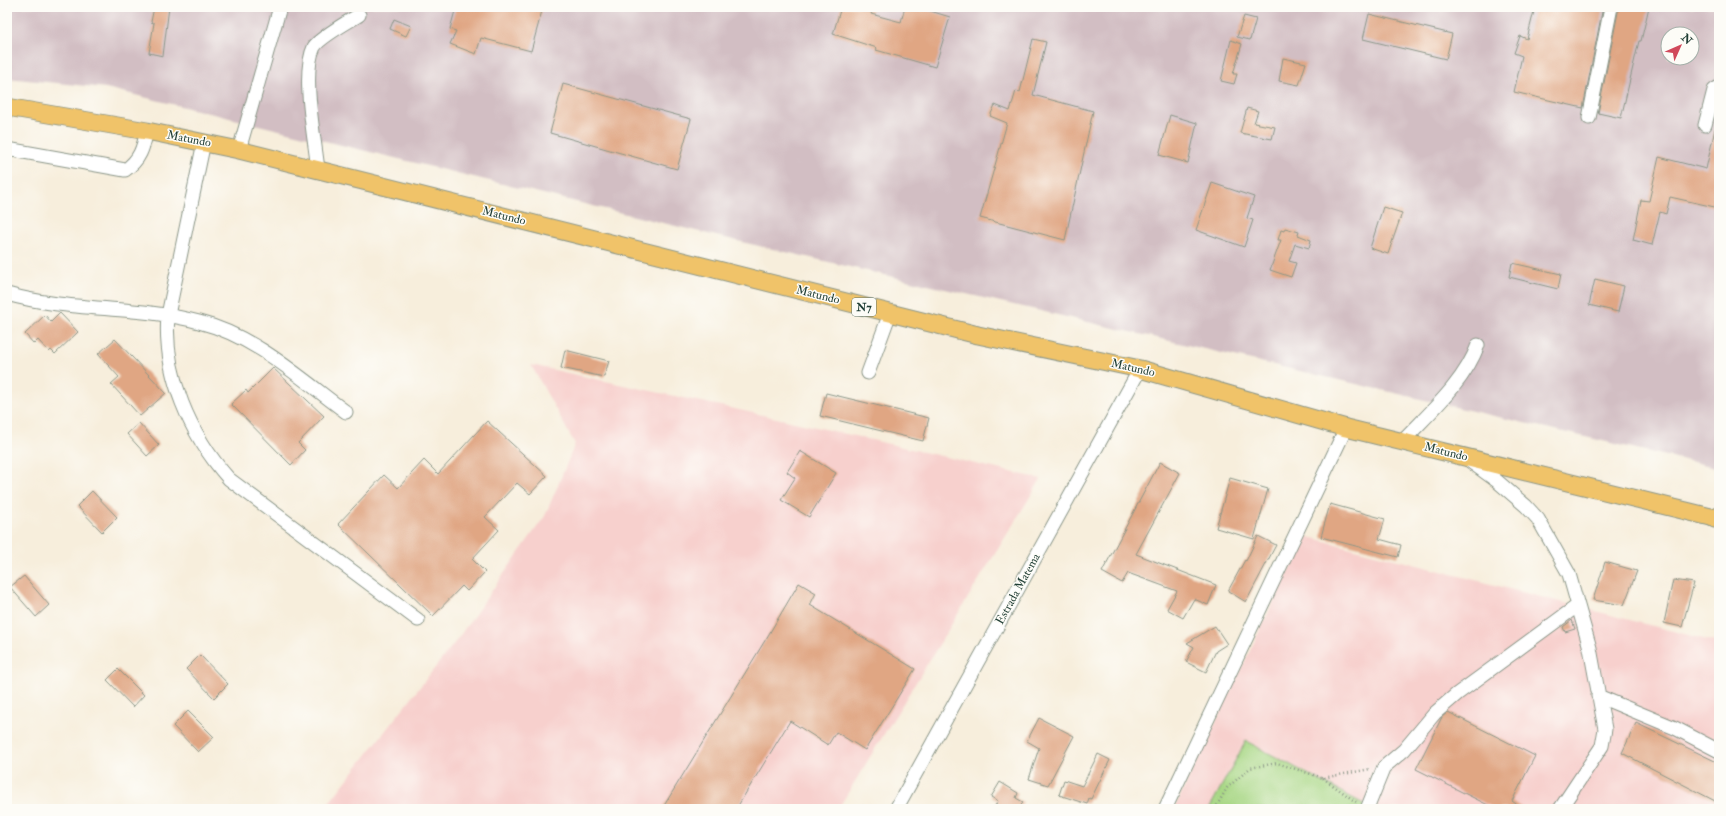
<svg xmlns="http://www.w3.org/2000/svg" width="1726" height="816" font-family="'IM FELL Double Pica',serif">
	<rect width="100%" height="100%" fill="#fdfcf7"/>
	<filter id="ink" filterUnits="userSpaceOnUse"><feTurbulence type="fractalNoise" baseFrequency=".025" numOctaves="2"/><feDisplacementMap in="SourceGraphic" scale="8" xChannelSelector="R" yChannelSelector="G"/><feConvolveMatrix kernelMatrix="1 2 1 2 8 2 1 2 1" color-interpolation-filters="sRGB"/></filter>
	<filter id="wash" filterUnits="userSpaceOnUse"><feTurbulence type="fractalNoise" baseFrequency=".012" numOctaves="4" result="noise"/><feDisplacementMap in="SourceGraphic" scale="16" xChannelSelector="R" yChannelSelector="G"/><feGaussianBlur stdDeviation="0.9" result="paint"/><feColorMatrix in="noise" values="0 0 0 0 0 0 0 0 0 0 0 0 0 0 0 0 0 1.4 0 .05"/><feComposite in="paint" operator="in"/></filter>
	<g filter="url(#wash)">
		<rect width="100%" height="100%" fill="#f7eedc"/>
		<path fill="#f7d0cd" d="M531 365 781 419 1041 479 838 809H324L456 641 545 516 575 444Z
			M1305 536 1719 643V809H1174Z"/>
		<path fill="#d2bec3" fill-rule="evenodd" d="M7 7H1719V468L729 239 106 88 7 78ZM1668 34H1692V58H1668Z"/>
		<path fill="#a8d785" stroke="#648a5c" d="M1246 741 1373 809H1209Z"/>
		<g id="blocks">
			<path fill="#e0a683" d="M154 7H169L163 56 149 53 154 23 151 22Z
				M456 7H543L531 51 481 38 476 54 450 44 456 31 450 29Z
				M841 7H873L871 14 901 22 905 7H917L950 17 935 67 876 50 877 48 833 34Z
				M1535 7H1603L1583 108 1514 92 1522 56 1514 53 1520 36 1527 39Z
				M1619 7H1649L1641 41H1639L1621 118 1598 113Z
				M1369 14 1452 34 1446 59 1363 39Z
				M1244 16 1256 19 1250 40 1237 37Z
				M394 19 411 26 406 36 390 29Z
				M1033 39 1046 42 1033 95 1093 111 1065 240 980 218 1007 123 990 116 995 105 1010 111 1016 91 1020 92Z
				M1231 40 1242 44 1233 74H1237L1234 84 1221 81Z
				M1283 58 1306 63 1299 85 1279 81Z
				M563 84 691 119 677 169 550 133Z
				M1247 108 1258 111 1254 123 1275 127 1272 139 1240 133Z
				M1170 115 1197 123 1188 163 1159 155Z
				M1715 129 1719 130V208L1670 197 1666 214 1660 212 1652 245 1633 240 1641 200 1649 201 1659 157 1706 169Z
				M1212 183 1254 197 1247 218 1253 220 1244 247 1196 230Z
				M1383 207 1402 213 1388 254 1370 248Z
				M1285 228 1299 232 1298 235 1311 240 1309 248 1295 244 1289 261 1296 263 1291 277 1270 270 1281 240H1278L1281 230 1284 231Z
				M1512 263 1561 274 1558 289 1509 277Z
				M1595 279 1624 286 1618 312 1589 305Z
				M60 313 78 332 55 354 51 350 49 352 38 340 34 344 25 334 45 315 51 322Z
				M115 339 166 393 140 416 111 384 119 377 98 354Z
				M565 350 609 361 604 377 561 368Z
				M273 368 324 416 298 443 305 450 291 465 231 404 246 390 248 393Z
				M826 393 929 418 923 441 820 416Z
				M487 421 547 476 530 494 517 483 485 517 499 530 472 559 485 572 467 591 462 586 433 616 338 524 384 475 398 488 424 460 438 474Z
				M139 423 159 445 147 456 127 434Z
				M800 451 836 473 809 517 781 500 795 478 787 472Z
				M1160 462 1180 473 1136 554 1216 585 1208 605 1194 599 1183 618 1167 609 1177 591 1128 573 1122 583 1102 572Z
				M1230 478 1268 489 1254 539 1216 528Z
				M92 491 117 517 102 532 77 506Z
				M1330 504 1385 519 1379 539 1401 545 1398 557 1321 537Z
				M1258 536 1276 545 1246 602 1228 591 1245 560 1246 561Z
				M1605 562 1637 571 1624 605 1593 600Z
				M24 576 49 605 36 617 10 587Z
				M1673 580 1694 583 1682 627 1664 623Z
				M799 583 816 593 810 605 915 669 865 750 836 732 828 745 790 721 736 809H662L769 634Z
				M1572 620 1575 629 1565 632 1563 627Z
				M1215 626 1227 644 1216 651 1206 672 1186 662 1194 647 1187 643Z
				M200 655 228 684 214 698 186 669Z
				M118 669 144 695 133 707 107 680Z
				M188 711 214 737 198 752 173 726Z
				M1448 712 1535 756 1512 801 1523 809H1496L1416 769 1442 717Z
				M1039 718 1074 736 1048 785 1029 779 1039 748 1027 741Z
				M1636 723 1719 763V803L1622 753Z
				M1098 754 1110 760 1091 799 1089 798 1087 804 1059 795 1064 780 1082 786Z
				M1000 782 1018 793 1016 798 1023 802 1019 809H993L998 801 991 797Z"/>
		</g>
	</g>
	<g filter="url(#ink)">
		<use href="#blocks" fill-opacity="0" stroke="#8b9688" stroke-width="1"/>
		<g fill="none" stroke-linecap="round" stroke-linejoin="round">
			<g stroke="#8b9688" stroke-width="15">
				<path id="minor" d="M1589 118 1611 7
					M1705 125 1714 90 1719 87
					M204 142 168 315C163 374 190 435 229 479L418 620
					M7 149 125 170C140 160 143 148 147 131
					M239 150 280 7
					M318 170C315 139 301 74 314 47 319 38 349 21 359 15
					M7 294C70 312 136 305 199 322 255 336 300 378 346 412
					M868 373 890 313
					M1402 442C1430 412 1464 383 1478 345
					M1467 459 1497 481 1526 506 1538 519 1569 574 1590 648 1605 729 1602 746 1560 809
					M1598 696 1675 728 1719 751
					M896 809 1140 369
					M1165 809 1346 428
					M1367 809 1384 767 1404 750 1435 713 1457 694 1577 606"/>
			</g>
			<g stroke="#8b9688" stroke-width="19">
				<path id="major" d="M7 107 147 131 239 150 978 335 1140 369 1346 428 1719 519"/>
			</g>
			<g stroke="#8b9688" stroke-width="21">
				<path id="highway" d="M1715 518 1719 516"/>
			</g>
			<path stroke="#8b9688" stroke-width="2.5" stroke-dasharray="1 3" stroke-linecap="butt" d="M1323 778 1356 802
				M1215 809 1227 788 1250 768 1277 763 1323 778 1370 769"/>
			<use href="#minor" stroke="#fff" stroke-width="13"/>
			<use href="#major" stroke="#f0c369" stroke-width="17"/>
			<use href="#highway" stroke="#f0c369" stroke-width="19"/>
		</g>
	</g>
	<g text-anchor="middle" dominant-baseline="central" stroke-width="3" stroke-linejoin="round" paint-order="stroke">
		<rect fill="#fdfcf7" stroke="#62766e" stroke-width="1" x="852" y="298" width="24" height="18" rx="3"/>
		<g font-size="11" font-weight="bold" fill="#1f3d34">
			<text x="864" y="307">N7</text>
		</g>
		<g font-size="12" fill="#1f3d34" stroke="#fdfcf7">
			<text transform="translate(189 139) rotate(11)">Matundo</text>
			<text transform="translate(504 216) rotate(14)">Matundo</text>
			<text transform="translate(818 295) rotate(14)">Matundo</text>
			<text transform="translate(1133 368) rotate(13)">Matundo</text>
			<text transform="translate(1446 452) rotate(14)">Matundo</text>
			<text transform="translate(1018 589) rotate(-61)">Estrada Matema</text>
		</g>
	</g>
	<rect width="1726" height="816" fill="none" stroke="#fdfcf7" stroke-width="24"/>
	<g transform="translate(1680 46) rotate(45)"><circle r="19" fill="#fdfcf7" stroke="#a4b0a9"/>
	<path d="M0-3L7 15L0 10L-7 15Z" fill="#d1495b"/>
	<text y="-6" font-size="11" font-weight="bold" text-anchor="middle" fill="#1f3d34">N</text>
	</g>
</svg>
